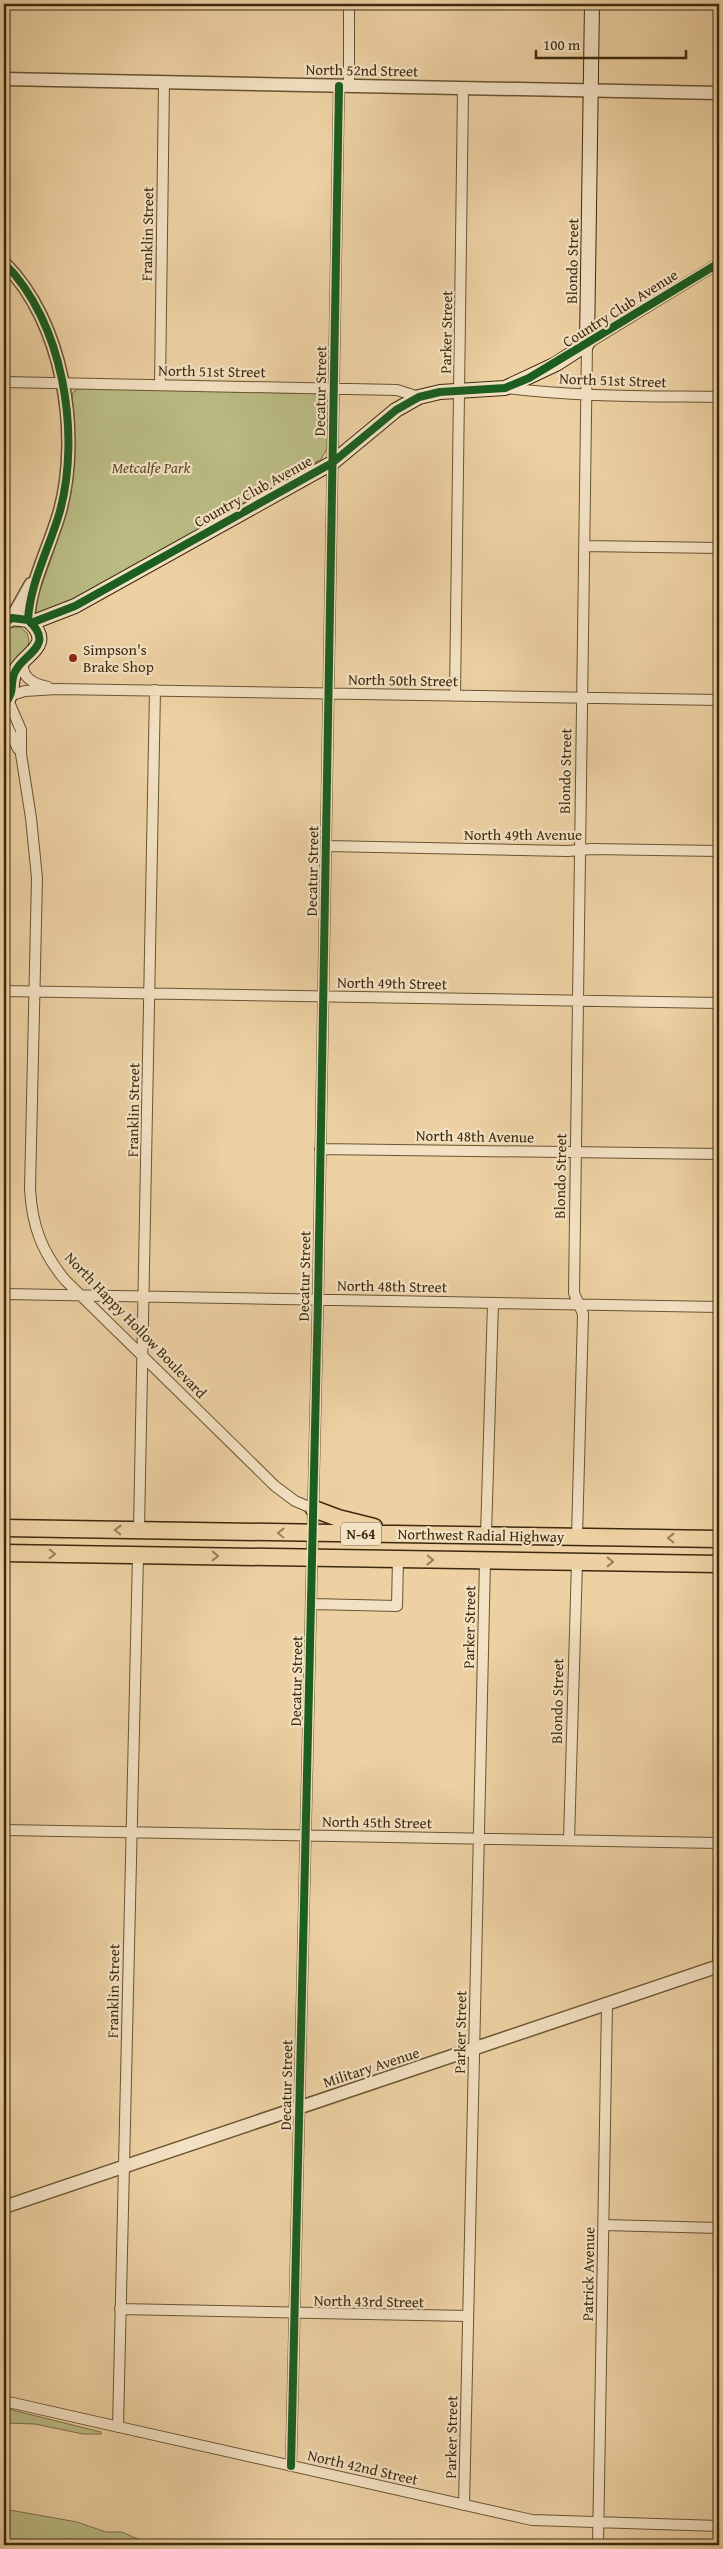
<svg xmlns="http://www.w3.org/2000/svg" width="723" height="2549" font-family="'Gentium Book Plus',serif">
	<rect width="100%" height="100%" fill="#edd1a3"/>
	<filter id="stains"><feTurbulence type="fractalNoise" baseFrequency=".004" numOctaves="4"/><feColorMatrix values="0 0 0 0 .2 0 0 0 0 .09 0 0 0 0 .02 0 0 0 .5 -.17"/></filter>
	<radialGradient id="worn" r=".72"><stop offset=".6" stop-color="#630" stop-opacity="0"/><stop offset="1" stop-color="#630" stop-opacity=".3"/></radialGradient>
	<path fill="#babb84" stroke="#7c7248" d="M80 388 329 394 327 449 321 459 49 615 38 618 32 612C46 573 62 533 70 492 76 461 73 431 72 400L73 392Z
		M20 627 27 633C36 654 9 655 4 679V633L8 628Z
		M4 2408 101 2432V2434H83L35 2424 4 2423Z
		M4 2509 77 2522 106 2532H122L151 2545H4Z"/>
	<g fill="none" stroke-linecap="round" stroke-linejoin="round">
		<g stroke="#695432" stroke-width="12">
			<path id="minor" d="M349 86V4
				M4 382 397 390 419 397
				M160 385 164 82
				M506 388C577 397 648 396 719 397
				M584 546 719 548
				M23 662C21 678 34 684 48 687
				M12 695 25 691 56 689 719 700
				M455 696 463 89
				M8 700 21 730V754L31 818 37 878 30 1189C32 1226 42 1252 65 1280L275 1486 295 1501 314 1509
				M4 719 18 749
				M327 846 568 851 592 849 719 851
				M4 991 719 1003
				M320 1149 719 1154
				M4 1294 719 1307
				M139 1530 155 690
				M486 1535 493 1303
				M577 1537 583 1314 574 1293 587 344 719 263
				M312 1604 397 1606 398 1559
				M4 1830 719 1843
				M569 1840 577 1562
				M718 1967 719 1864
				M604 2225 719 2228
				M120 2309 468 2316
				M4 2401 532 2520 719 2526
				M118 2427 138 1555
				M291 2466 318 1300 339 86
				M464 2505 485 1561
				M598 2545 607 2004"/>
		</g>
		<g stroke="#695432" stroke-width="15">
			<path id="tertiary" d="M4 79 719 93
				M4 263C63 321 81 433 60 511 50 547 30 582 28 620
				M12 618 31 584
				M4 2207 719 1966"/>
		</g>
		<g stroke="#3d2a0d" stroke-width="16">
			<path id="secondary" d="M4 623 12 618 28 620C56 645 25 653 16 670 8 683 17 690 4 705
				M31 623 75 606 332 463 396 410 419 397 440 392 505 388 556 364 587 344 592 4"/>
		</g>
		<g stroke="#3d2a0d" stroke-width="19">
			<path id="primary" d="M314 1509 338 1518 374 1527
				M4 1528 719 1539
				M4 1553 719 1564"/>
		</g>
		<use href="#minor" stroke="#f3e1c3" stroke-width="10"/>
		<use href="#tertiary" stroke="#f3e1c3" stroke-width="12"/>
		<use href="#secondary" stroke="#f3e1c3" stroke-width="14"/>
		<use href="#primary" stroke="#edd1a3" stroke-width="16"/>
		<g stroke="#f3e1c3" stroke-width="11">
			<path id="cycleway" d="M4 263C63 321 81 433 60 511 50 547 30 582 28 620
				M4 623 12 618 28 620C56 645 25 653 16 670 8 683 17 690 4 705
				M31 623 75 606 332 463 396 410 419 397 440 392 505 388 529 378 719 263
				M291 2466 318 1300 339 86"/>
		</g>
		<use href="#cycleway" stroke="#1b5e20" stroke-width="8"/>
	</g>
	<defs><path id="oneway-chevron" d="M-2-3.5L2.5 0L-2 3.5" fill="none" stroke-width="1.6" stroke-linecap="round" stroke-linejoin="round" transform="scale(1.25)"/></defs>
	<g stroke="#957e58">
		<use href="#oneway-chevron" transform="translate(118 1530) rotate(-179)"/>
		<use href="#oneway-chevron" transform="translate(281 1533) rotate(-179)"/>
		<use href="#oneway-chevron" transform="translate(671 1538) rotate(-179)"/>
		<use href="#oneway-chevron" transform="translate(52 1554) rotate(1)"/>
		<use href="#oneway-chevron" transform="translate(215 1556) rotate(1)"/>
		<use href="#oneway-chevron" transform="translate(430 1560) rotate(1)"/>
		<use href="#oneway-chevron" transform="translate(610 1562) rotate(1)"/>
	</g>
	<circle fill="#8f2418" stroke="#f3e1c3" stroke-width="2" cx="73" cy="658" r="5"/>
	<g text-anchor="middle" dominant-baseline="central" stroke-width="4.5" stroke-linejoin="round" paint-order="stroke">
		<rect fill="#f3e1c3" stroke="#746144" stroke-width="1" x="341" y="1522.5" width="40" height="23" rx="4"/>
		<g font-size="14" font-weight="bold" fill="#3d2a0d">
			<text x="361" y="1534">N-64</text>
		</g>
		<g font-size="15" fill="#3d2a0d" stroke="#f3e1c3">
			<text transform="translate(362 70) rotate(1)">North 52nd Street</text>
			<text transform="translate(147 234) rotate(-89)">Franklin Street</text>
			<text transform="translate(572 261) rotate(-89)">Blondo Street</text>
			<text transform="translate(620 308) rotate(-32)">Country Club Avenue</text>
			<text transform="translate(446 332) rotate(-89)">Parker Street</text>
			<text transform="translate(212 371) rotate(1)">North 51st Street</text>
			<text transform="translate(613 380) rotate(2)">North 51st Street</text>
			<text transform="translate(320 391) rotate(-89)">Decatur Street</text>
			<text transform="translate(253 491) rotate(-29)">Country Club Avenue</text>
			<text transform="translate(403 680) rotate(1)">North 50th Street</text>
			<text transform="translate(565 771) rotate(-89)">Blondo Street</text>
			<text x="523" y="834">North 49th Avenue</text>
			<text transform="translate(312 871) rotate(-89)">Decatur Street</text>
			<text transform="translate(392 983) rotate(1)">North 49th Street</text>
			<text transform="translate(133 1110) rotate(-89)">Franklin Street</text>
			<text transform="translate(475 1136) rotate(1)">North 48th Avenue</text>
			<text transform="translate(560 1176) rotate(-89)">Blondo Street</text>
			<text transform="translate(304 1276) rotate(-89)">Decatur Street</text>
			<text transform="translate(392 1286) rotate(1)">North 48th Street</text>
			<text transform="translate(136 1325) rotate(46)">North Happy Hollow Boulevard</text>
			<text transform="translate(481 1535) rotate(1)">Northwest Radial Highway</text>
			<text transform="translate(469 1627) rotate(-89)">Parker Street</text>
			<text transform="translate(296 1681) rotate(-89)">Decatur Street</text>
			<text transform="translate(557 1701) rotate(-89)">Blondo Street</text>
			<text transform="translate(377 1822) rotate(1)">North 45th Street</text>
			<text transform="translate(113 1991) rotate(-89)">Franklin Street</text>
			<text transform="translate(460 2032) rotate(-89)">Parker Street</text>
			<text transform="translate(371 2067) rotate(-18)">Military Avenue</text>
			<text transform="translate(286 2085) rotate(-89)">Decatur Street</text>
			<text transform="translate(588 2274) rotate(-89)">Patrick Avenue</text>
			<text transform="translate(369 2301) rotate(1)">North 43rd Street</text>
			<text transform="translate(451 2437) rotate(-89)">Parker Street</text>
			<text transform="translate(363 2467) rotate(13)">North 42nd Street</text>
		</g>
		<g font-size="15" font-style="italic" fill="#564725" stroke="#f3e1c3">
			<text x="151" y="467">Metcalfe Park</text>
		</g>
		<g font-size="15" fill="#3d2a0d" stroke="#f3e1c3" text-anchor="start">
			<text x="83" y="649">Simpson's<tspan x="83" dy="17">Brake Shop</tspan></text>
		</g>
	</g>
	<rect width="723" height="2549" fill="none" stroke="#edd1a3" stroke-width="20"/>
	<rect x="5" y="5" width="713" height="2539" fill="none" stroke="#3d2a0d" stroke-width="2.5"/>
	<rect x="10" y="10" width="703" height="2529" fill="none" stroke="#3d2a0d"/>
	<path d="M536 50v8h150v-8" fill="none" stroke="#3d2a0d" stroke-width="2.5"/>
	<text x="543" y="50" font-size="15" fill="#3d2a0d" stroke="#f3e1c3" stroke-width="4" paint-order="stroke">100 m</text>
	<rect width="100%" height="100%" filter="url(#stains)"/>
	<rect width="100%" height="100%" fill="url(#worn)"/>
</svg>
